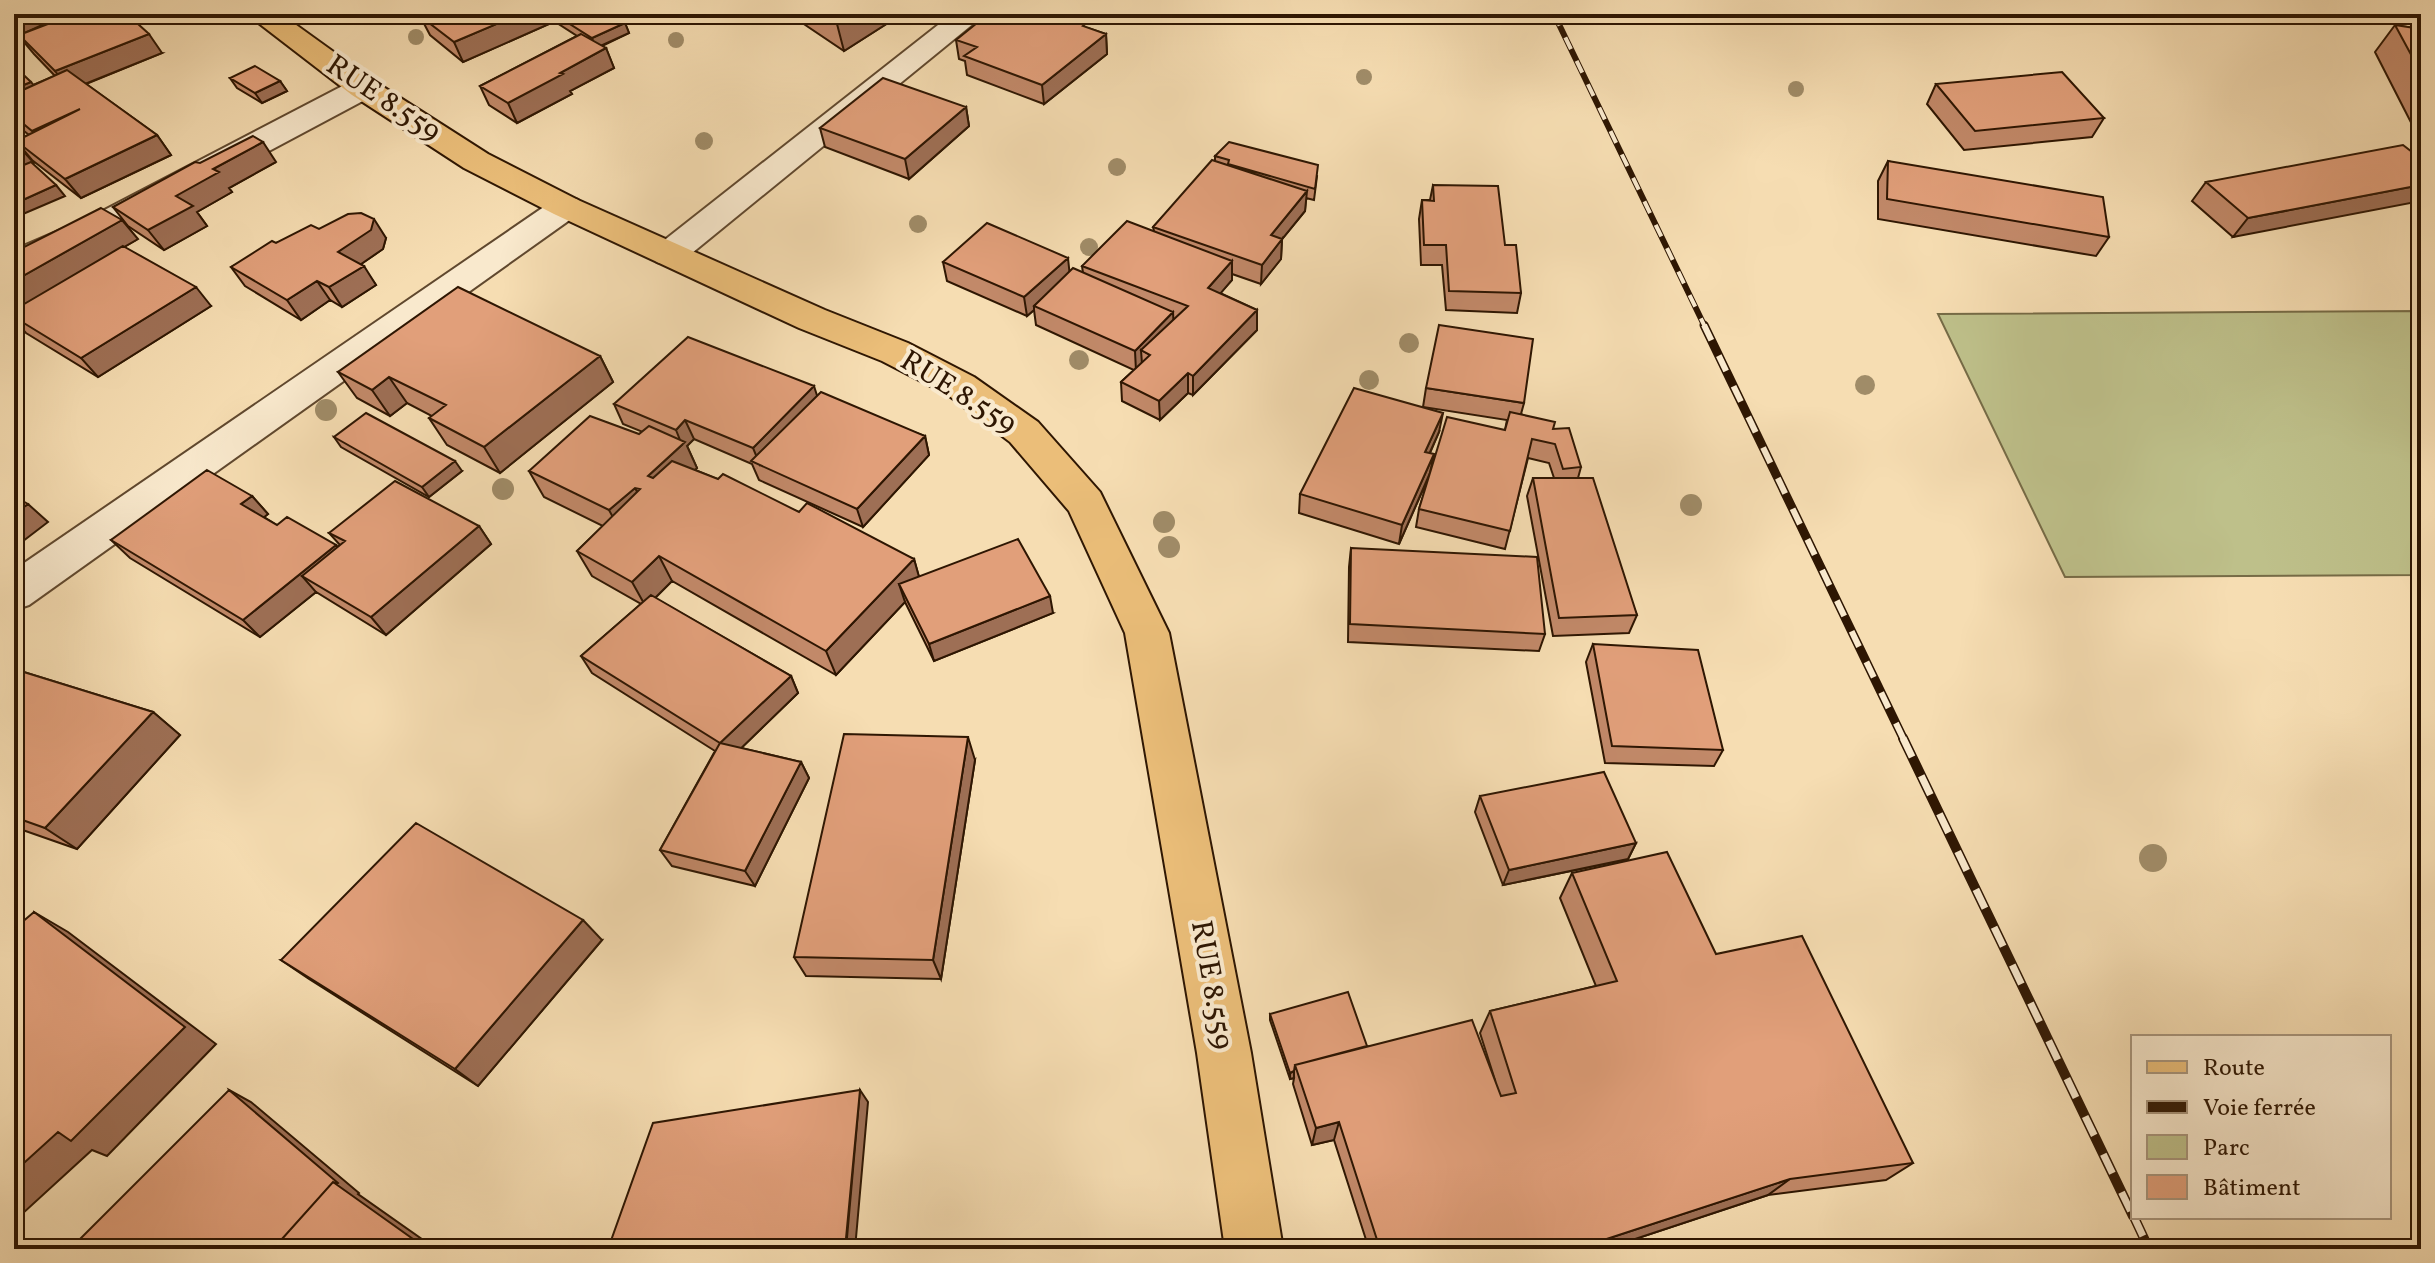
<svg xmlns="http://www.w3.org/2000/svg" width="2435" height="1263" font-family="Vollkorn,serif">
	<rect width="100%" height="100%" fill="#f6ddb2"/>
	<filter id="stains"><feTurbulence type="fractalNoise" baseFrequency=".0025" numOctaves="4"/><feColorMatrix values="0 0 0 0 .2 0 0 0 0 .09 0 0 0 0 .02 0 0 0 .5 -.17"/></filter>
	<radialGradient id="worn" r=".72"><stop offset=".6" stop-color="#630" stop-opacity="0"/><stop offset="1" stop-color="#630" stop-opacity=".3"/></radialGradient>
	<path fill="#bec08a" stroke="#766b46" stroke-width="2" d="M2421 311V575L2065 577 1938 314Z"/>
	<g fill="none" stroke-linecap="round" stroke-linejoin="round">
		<g stroke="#60482e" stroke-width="4">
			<path id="minor" d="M952 14H985L681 262 669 265 657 262 652 254 657 246Z
				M363 79 374 81 379 88 374 95 117 232 14 274V250L93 216 352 81Z
				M566 196 578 200 583 207 578 214 29 605 14 610V570L554 200Z"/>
		</g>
		<g stroke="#2e1602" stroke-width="4">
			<path id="major" d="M247 14H281L374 81 488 154 578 200 825 310 908 343 974 377 1038 422 1100 492 1169 633 1251 1053 1283 1249H1225L1197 1053 1125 633 1069 511 1010 442 948 395 882 361 799 328 554 214 464 168 352 95Z"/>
		</g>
		<use href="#minor" fill="#f9e9cd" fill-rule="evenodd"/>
		<use href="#major" fill="#ebbe79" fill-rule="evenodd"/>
		<g stroke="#2e1602" stroke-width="6">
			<path id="rail-far2" d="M1554 14 1705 327"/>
		</g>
		<g stroke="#2e1602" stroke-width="9">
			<path id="rail-far1" d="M1704 325 1904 740"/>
		</g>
		<g stroke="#2e1602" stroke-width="10">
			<path id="rail" d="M1903 738 2133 1216
				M2134 1217 2149 1249"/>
		</g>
		<use href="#rail-far2" stroke="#f9e9cd" stroke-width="4" stroke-dasharray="13" stroke-linecap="butt"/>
		<use href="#rail-far1" stroke="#f9e9cd" stroke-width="6" stroke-dasharray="17" stroke-linecap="butt"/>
		<use href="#rail" stroke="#f9e9cd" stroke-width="7" stroke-dasharray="21" stroke-linecap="butt"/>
	</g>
	<g fill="#a08c68">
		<circle cx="416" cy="37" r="8"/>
		<circle cx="676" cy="40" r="8"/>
		<circle cx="1364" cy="77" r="8"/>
		<circle cx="1796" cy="89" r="8"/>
		<circle cx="704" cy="141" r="9"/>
		<circle cx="1117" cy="167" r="9"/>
		<circle cx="918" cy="224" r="9"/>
		<circle cx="1089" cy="247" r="9"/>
		<circle cx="1409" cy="343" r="10"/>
		<circle cx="1079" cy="360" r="10"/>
		<circle cx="1369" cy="380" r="10"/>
		<circle cx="1865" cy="385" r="10"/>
		<circle cx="326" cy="410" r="11"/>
		<circle cx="503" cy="489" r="11"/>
		<circle cx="1691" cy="505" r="11"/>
		<circle cx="1164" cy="522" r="11"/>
		<circle cx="1169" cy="547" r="11"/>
		<circle cx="2153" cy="858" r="14"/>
	</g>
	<path fill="#c28969" stroke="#2e1602" stroke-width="2" d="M14 14H66L25 33 162 53 86 84 157 135 171 155 81 198 32 160 16 141 29 135 14 123V66L33 85 55 76 34 54 19 36 14 38Z
		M425 14H610L625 23 629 33 602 46 606 48 614 68 570 91 572 94 517 123 489 105 480 86 577 36 546 16 549 24 463 62 430 35 420 16Z
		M789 14H902L844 51Z
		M992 22 1088 28 1106 34 1107 54 1044 104 967 75 965 61 959 59 956 40Z
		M2395 25 2421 29V142L2375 52Z
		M230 78 280 81 287 91 262 103 237 88Z
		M1936 84 2104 118 2092 137 1964 150 1927 104Z
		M966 107 969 126 909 179 825 147 820 128Z
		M1215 156 1317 176 1314 200 1306 198 1305 211 1282 239 1281 259 1261 284 1232 274V280L1220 293 1257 310V330L1193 395 1188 393 1160 420 1122 401 1121 382 1134 370 1036 325 1034 310 1027 316 947 281 943 262 1083 273 1082 266 1154 231 1153 227 1215 161Z
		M2421 159 2233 237 2192 201 2206 182Z
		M1888 161 2109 237 2096 256 1878 219V181Z
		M276 162 229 188 232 192 197 212 207 226 164 250 128 226 113 207 200 163Z
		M1433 185 1505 245 1521 293 1517 313 1446 310 1442 265H1421L1419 219 1422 200H1430Z
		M319 229 386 238 383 249 361 264 376 285 342 307 330 300 301 320 245 286 231 267 276 243Z
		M138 239 124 247 211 306 98 377 26 333 14 320V252Z
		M600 356 613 382 500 473 447 445 429 418 432 416 407 403 390 416 357 398 338 372Z
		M1426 388 1524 403 1521 414 1553 429 1581 467 1578 478 1637 615 1629 633 1553 636 1527 496 1533 478H1554L1549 463 1528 458 1505 549 1416 527 1419 509 1430 474 1399 544 1299 513 1300 494 1439 432 1430 453V471L1505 430 1507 420 1423 407Z
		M817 397 925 436 929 455 863 527 759 480 752 464 694 439 687 446 697 468 695 470 914 559 919 577 1053 613 934 661 905 602 836 675 672 581 655 598 791 676 798 693 741 748 801 762 809 778 755 886 672 866 660 850 715 751 592 673 581 656 641 604 592 576 577 551 603 526 544 497 529 471 639 434 643 432 623 424 614 404Z
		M334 437 462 471 429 497 341 447Z
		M252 496 268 514 264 517 277 525 338 547 340 545 329 533 479 526 491 544 386 635 316 592 260 637 130 558 111 540Z
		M1351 548 1545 634 1539 651 1348 642 1349 567Z
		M1593 644 1723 750 1714 766 1605 763 1586 662Z
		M14 669 153 712 180 735 77 849 14 827Z
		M975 760 941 979 806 976 794 957Z
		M1480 796 1636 843 1628 859 1503 885 1475 812Z
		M1572 873 1716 954 1913 1163 1886 1180 1768 1195 1605 1249H1369L1334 1140 1312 1145 1293 1084 1294 1078 1290 1079 1270 1020V1014L1367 1046 1495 1080 1480 1033 1490 1011 1596 986 1560 898Z
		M602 940 478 1086 309 979 281 960Z"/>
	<path fill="#9e6f55" stroke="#2e1602" stroke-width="2" d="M14 14H66L14 38Z
		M520 14H545L549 24 463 62 454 42Z
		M853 14H902L844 51 837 24Z
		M625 23 629 33 596 48 592 38Z
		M149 34 162 53 70 90 55 71Z
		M1106 34 1107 54 1044 104 1042 85Z
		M606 48 614 68 570 91 572 94 517 123 508 103 560 73Z
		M280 81 287 91 262 103 255 93Z
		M31 82 46 101 14 115V89Z
		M966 107 969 126 909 179 905 159Z
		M157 135 171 155 81 198 65 179Z
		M263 142 276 162 229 188 232 192 197 212 207 226 164 250 148 230 176 196 213 169Z
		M25 153 34 163 14 172V158Z
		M56 185 65 196 23 214 14 204Z
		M2421 185V201L2233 237 2248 218Z
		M1307 191 1305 211 1270 254 1271 235Z
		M374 219 386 238 383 249 351 271 338 252Z
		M122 220 138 239 29 302 14 317V281Z
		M1282 239 1281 259 1261 284 1262 265Z
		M1068 258 1070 277 1034 306V310L1027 316 1024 297Z
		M1232 261V280L1209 307 1208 288Z
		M364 266 376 285 342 307 329 287Z
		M317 281 330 300 301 320 287 300Z
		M196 287 211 306 98 377 81 358Z
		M1257 310V330L1193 395V376Z
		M1173 312 1174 332 1150 355 1141 350 1142 364 1136 371 1135 351Z
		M600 356 613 382 500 473 484 447Z
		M1188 373V393L1160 420 1159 401Z
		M389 377 407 403 390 416 372 390Z
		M814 386 820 405 760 465 753 448Z
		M1443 413 1439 432 1422 470 1425 452Z
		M685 420 694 439 687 446 697 468 661 502 648 476 682 445 676 430Z
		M925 436 929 455 863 527 857 509Z
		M1434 454 1430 473 1399 544 1402 525Z
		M455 461 462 471 429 497 422 487Z
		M635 488 649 513 623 536 609 510Z
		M252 496 268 514 257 523 241 504Z
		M28 504 48 522 14 548V514Z
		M479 526 491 544 386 635 371 617Z
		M336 545 351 563 302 576 316 592 260 637 243 620Z
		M659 556 672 581 646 607 632 582Z
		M914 559 921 584H899L905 602 836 675 826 651Z
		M1050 596 1053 613 934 661 929 644Z
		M791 676 798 693 729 760 720 743Z
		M153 712 180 735 77 849 45 828Z
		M968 737 975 760 941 979 933 960Z
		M801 762 809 778 755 886 745 871Z
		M1636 843 1628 859 1503 885 1509 870Z
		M34 912 68 932 216 1044 107 1156 92 1150 21 1215 14 1213V1172Z
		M14 920 27 929 14 940Z
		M583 920 602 940 478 1086 455 1069Z
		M1294 1071V1078L1290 1079V1073Z
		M229 1090 251 1102 359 1193 358 1194 436 1249H309Z
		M860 1090 868 1102 855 1249H846Z
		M1339 1122 1334 1140 1312 1145 1316 1128Z
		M1790 1179 1768 1195 1605 1249H1576Z"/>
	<path fill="#e19f7a" stroke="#2e1602" stroke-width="2" d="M74 14H127L149 34 55 71 19 35Z
		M425 14H520L454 42 420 16Z
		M554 14H610L625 23 592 38Z
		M822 14H853L837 24Z
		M1002 14H1066L1088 22 1083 26 1106 34 1042 85 964 56 977 47 956 40 982 19 992 22Z
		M2395 25 2421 29V73Z
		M581 34 606 48 560 73 563 74 508 103 480 86Z
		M14 66 31 82 14 89Z
		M255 66 280 81 255 93 230 78Z
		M67 70 157 135 65 179 16 141 80 109 32 131 14 116V94Z
		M2062 72 2104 118 1975 131 1936 84Z
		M883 78 966 107 905 159 820 128Z
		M253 136 263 142 213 169 219 172 176 196 193 206 148 230 113 207 195 162 200 163Z
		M1229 142 1318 165 1315 189 1228 164 1229 160 1215 156Z
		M14 144 25 153 14 158Z
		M2403 145 2421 159V185L2248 218 2206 182Z
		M1212 160 1307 191 1271 235 1282 239 1262 265 1153 227Z
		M1888 161 2103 197 2109 237 1887 199Z
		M31 162 56 185 14 204V169Z
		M1433 185 1498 186 1505 245H1516L1521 293 1449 291 1446 245H1424L1422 200 1434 201Z
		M101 208 122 220 14 281V252Z
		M361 213 374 219 371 230 338 252 364 266 329 287 317 281 287 300 231 267 272 241 276 243 311 225 319 229 348 214Z
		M1127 221 1232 261 1208 288 1257 310 1193 376 1188 373 1159 401 1121 382 1150 355 1141 350 1188 306 1082 266Z
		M987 223 1068 258 1024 297 943 262Z
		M123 246 196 287 81 358 14 317V310Z
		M1073 268 1173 312 1135 351 1034 306Z
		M458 287 600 356 484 447 429 418 446 405 389 377 372 390 338 372Z
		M1439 325 1533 339 1524 403 1426 388Z
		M688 337 814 386 753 448 685 420 676 430 614 404Z
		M1354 388 1443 413 1425 452 1434 454 1402 525 1300 494Z
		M821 392 925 436 857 509 751 461Z
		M1510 412 1555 422 1553 429 1569 428 1581 467 1563 469 1555 444 1532 439 1510 531 1419 509 1447 417 1505 430Z
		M366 413 455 461 422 487 334 437Z
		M590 416 639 434 649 426 685 442 648 476 653 478 672 461 718 479 723 474 799 512 807 503 914 559 826 651 659 556 632 582 577 551 640 489 635 488 609 510 529 471Z
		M207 470 252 496 241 504 277 525 287 517 336 545 243 620 111 540Z
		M1533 478H1593L1637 615 1559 618Z
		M395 481 479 526 371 617 302 576 345 541 329 533Z
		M14 496 28 504 14 514Z
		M1018 539 1050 596 929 644 899 584Z
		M1351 548 1537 557 1545 634 1350 624Z
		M651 595 791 676 720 743 581 656Z
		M1593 644 1698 650 1723 750 1612 746Z
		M14 669 153 712 45 828 14 817Z
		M844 734 968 737 933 960 794 957Z
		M720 743 801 762 745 871 660 850Z
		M1604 772 1636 843 1509 870 1480 796Z
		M416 823 583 920 455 1069 281 960Z
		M1667 852 1716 954 1802 936 1913 1163 1790 1179 1576 1249H1380L1339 1122 1316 1128 1295 1065 1472 1020 1501 1096 1516 1093 1490 1011 1617 981 1572 873Z
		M34 912 185 1027 71 1141 58 1132 14 1172V929Z
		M1348 992 1367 1046 1295 1065 1294 1071 1290 1073 1270 1014Z
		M229 1090 338 1183 337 1184 333 1182 273 1249H70Z
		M860 1090 845 1249H608L653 1123Z
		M333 1182 427 1249H273Z"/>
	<g text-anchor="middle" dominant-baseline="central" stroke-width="8" stroke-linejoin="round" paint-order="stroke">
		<g font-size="30" fill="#2e1602" stroke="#f9e9cd">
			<text transform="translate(383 99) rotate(34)">RUE 8.559</text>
			<text transform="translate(958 393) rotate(32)">RUE 8.559</text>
			<text transform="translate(1211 985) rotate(80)">RUE 8.559</text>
		</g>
	</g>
	<rect width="2435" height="1263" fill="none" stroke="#f6ddb2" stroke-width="48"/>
	<rect x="16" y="16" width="2403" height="1231" fill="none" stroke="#2e1602" stroke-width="4"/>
	<rect x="24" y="24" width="2387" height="1215" fill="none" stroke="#2e1602" stroke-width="2"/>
	<rect x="2131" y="1035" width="260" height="184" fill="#f9e9cd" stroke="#a8957c" stroke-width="2"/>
	<rect x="2147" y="1061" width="40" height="12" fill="#ebbe79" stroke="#a8957c" stroke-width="2"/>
	<text x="2203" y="1075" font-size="24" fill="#2e1602">Route</text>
	<rect x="2147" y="1101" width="40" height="12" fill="#2e1602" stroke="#a8957c" stroke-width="2"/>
	<text x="2203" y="1115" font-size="24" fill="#2e1602">Voie ferrée</text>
	<rect x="2147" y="1135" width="40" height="24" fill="#bec08a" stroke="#a8957c" stroke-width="2"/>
	<text x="2203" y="1155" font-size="24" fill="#2e1602">Parc</text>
	<rect x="2147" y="1175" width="40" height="24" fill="#e19f7a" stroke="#a8957c" stroke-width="2"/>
	<text x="2203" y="1195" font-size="24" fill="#2e1602">Bâtiment</text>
	<rect width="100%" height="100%" filter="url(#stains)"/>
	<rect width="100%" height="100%" fill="url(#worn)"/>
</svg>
